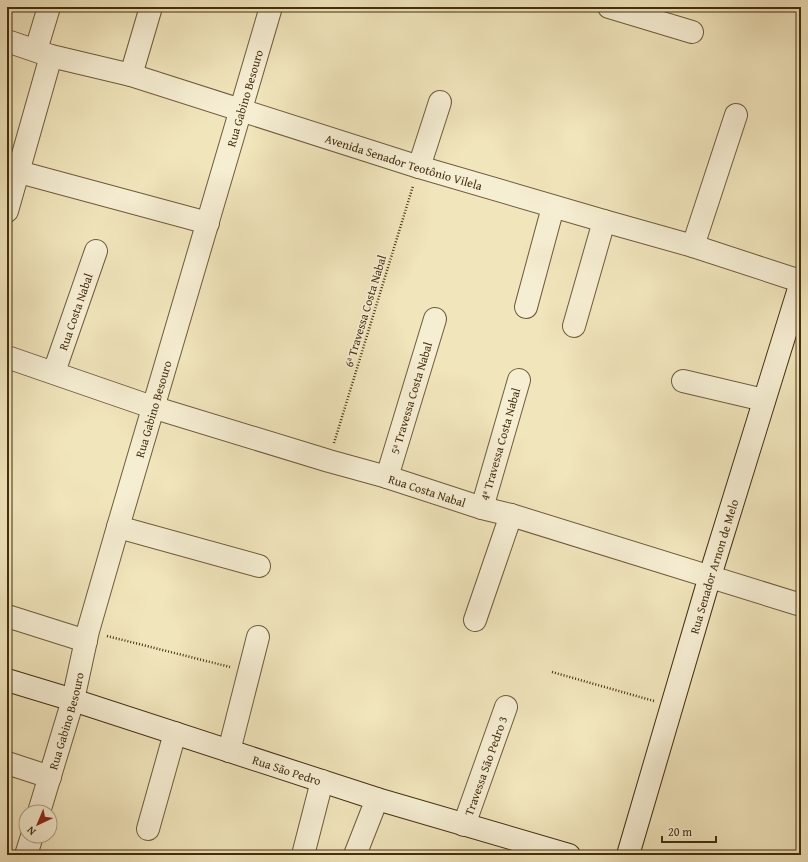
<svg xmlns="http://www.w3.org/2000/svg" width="808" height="862" font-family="'Gentium Book Plus',serif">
	<rect width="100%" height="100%" fill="#f1e5bc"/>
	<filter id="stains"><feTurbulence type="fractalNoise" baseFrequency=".005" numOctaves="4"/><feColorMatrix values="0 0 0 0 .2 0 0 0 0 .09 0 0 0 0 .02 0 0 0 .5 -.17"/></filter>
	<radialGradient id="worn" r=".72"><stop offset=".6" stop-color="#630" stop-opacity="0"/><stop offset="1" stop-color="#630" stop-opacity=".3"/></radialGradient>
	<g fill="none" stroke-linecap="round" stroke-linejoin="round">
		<g stroke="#6e5c39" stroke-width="24">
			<g id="street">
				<path d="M609 7 692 32"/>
				<path id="s1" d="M7 41 51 56 131 75 419 167 604 221 693 246 800 281 801 279"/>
				<path d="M36 50 49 7"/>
				<path d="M131 75 151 7"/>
				<path d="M419 167 440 102"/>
				<path d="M19 172 208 223"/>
				<path d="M7 211 51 56"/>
				<path d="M693 246 736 115"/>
				<path d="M526 307 553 207"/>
				<path d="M574 326 604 221"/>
				<path id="s2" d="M7 357 152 407 329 461 387 477 482 508 511 515 801 605"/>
				<path id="s3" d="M54 372 96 251"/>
				<path d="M683 381 764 400"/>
				<path d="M387 477 435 319"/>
				<path d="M482 508 519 380"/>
				<path d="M118 527 259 566"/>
				<path d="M7 616 86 641"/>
				<path d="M475 620 511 515"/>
				<path d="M229 751 258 637"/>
				<path d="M7 763 50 777"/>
				<path id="s4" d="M39 812 73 700 88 631 118 527 271 7"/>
				<path id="s5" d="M464 825 506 707"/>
				<path d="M148 829 175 733"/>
				<path d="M26 855 32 836"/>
				<path d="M303 855 322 781"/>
				<path d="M355 855 377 799"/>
			</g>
		</g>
		<g stroke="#432e0d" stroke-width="24">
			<g id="secondary">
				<path id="s6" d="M7 680 73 700 377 799 569 855"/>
				<path id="s7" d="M628 855 710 576 801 282"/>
			</g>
		</g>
		<path stroke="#432e0d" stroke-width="2.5" stroke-dasharray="1 2" stroke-linecap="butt" d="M334 443 413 186
			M107 636 230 667
			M552 672 654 701"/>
		<use href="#street" stroke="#f6eed3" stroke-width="22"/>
		<use href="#secondary" stroke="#f6eed3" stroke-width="22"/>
	</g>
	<g text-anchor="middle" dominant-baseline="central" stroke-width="3" stroke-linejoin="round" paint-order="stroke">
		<g font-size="12" fill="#432e0d" stroke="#f6eed3">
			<text stroke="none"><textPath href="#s4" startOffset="743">Rua Gabino Besouro</textPath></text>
			<text stroke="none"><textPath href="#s1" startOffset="415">Avenida Senador Teotônio Vilela</textPath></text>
			<text stroke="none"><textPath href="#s3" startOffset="64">Rua Costa Nabal</textPath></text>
			<text transform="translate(365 311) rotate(-73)">6ª Travessa Costa Nabal</text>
			<text transform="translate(411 398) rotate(-73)">5ª Travessa Costa Nabal</text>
			<text stroke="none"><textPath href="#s4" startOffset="419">Rua Gabino Besouro</textPath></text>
			<text transform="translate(500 444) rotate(-74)">4ª Travessa Costa Nabal</text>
			<text stroke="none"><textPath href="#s2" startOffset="441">Rua Costa Nabal</textPath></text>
			<text stroke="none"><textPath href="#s7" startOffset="301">Rua Senador Arnon de Melo</textPath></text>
			<text stroke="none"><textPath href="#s4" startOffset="95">Rua Gabino Besouro</textPath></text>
			<text stroke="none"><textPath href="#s5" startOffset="63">Travessa São Pedro 3</textPath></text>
			<text stroke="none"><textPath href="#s6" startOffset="294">Rua São Pedro</textPath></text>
		</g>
	</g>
	<rect width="808" height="862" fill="none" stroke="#f1e5bc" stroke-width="24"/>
	<rect x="8" y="8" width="792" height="846" fill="none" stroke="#432e0d" stroke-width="2"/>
	<rect x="12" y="12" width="784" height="838" fill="none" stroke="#432e0d"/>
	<g transform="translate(38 824) rotate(224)"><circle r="19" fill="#f6eed3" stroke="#aea184"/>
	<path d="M0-3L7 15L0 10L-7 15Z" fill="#8f2418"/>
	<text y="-6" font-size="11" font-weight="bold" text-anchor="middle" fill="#432e0d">N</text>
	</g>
	<path d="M662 836v6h54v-6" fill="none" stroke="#432e0d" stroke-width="2"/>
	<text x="668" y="836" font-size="12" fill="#432e0d" stroke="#f6eed3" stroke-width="3" paint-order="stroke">20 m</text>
	<rect width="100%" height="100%" filter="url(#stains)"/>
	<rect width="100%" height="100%" fill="url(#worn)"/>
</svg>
